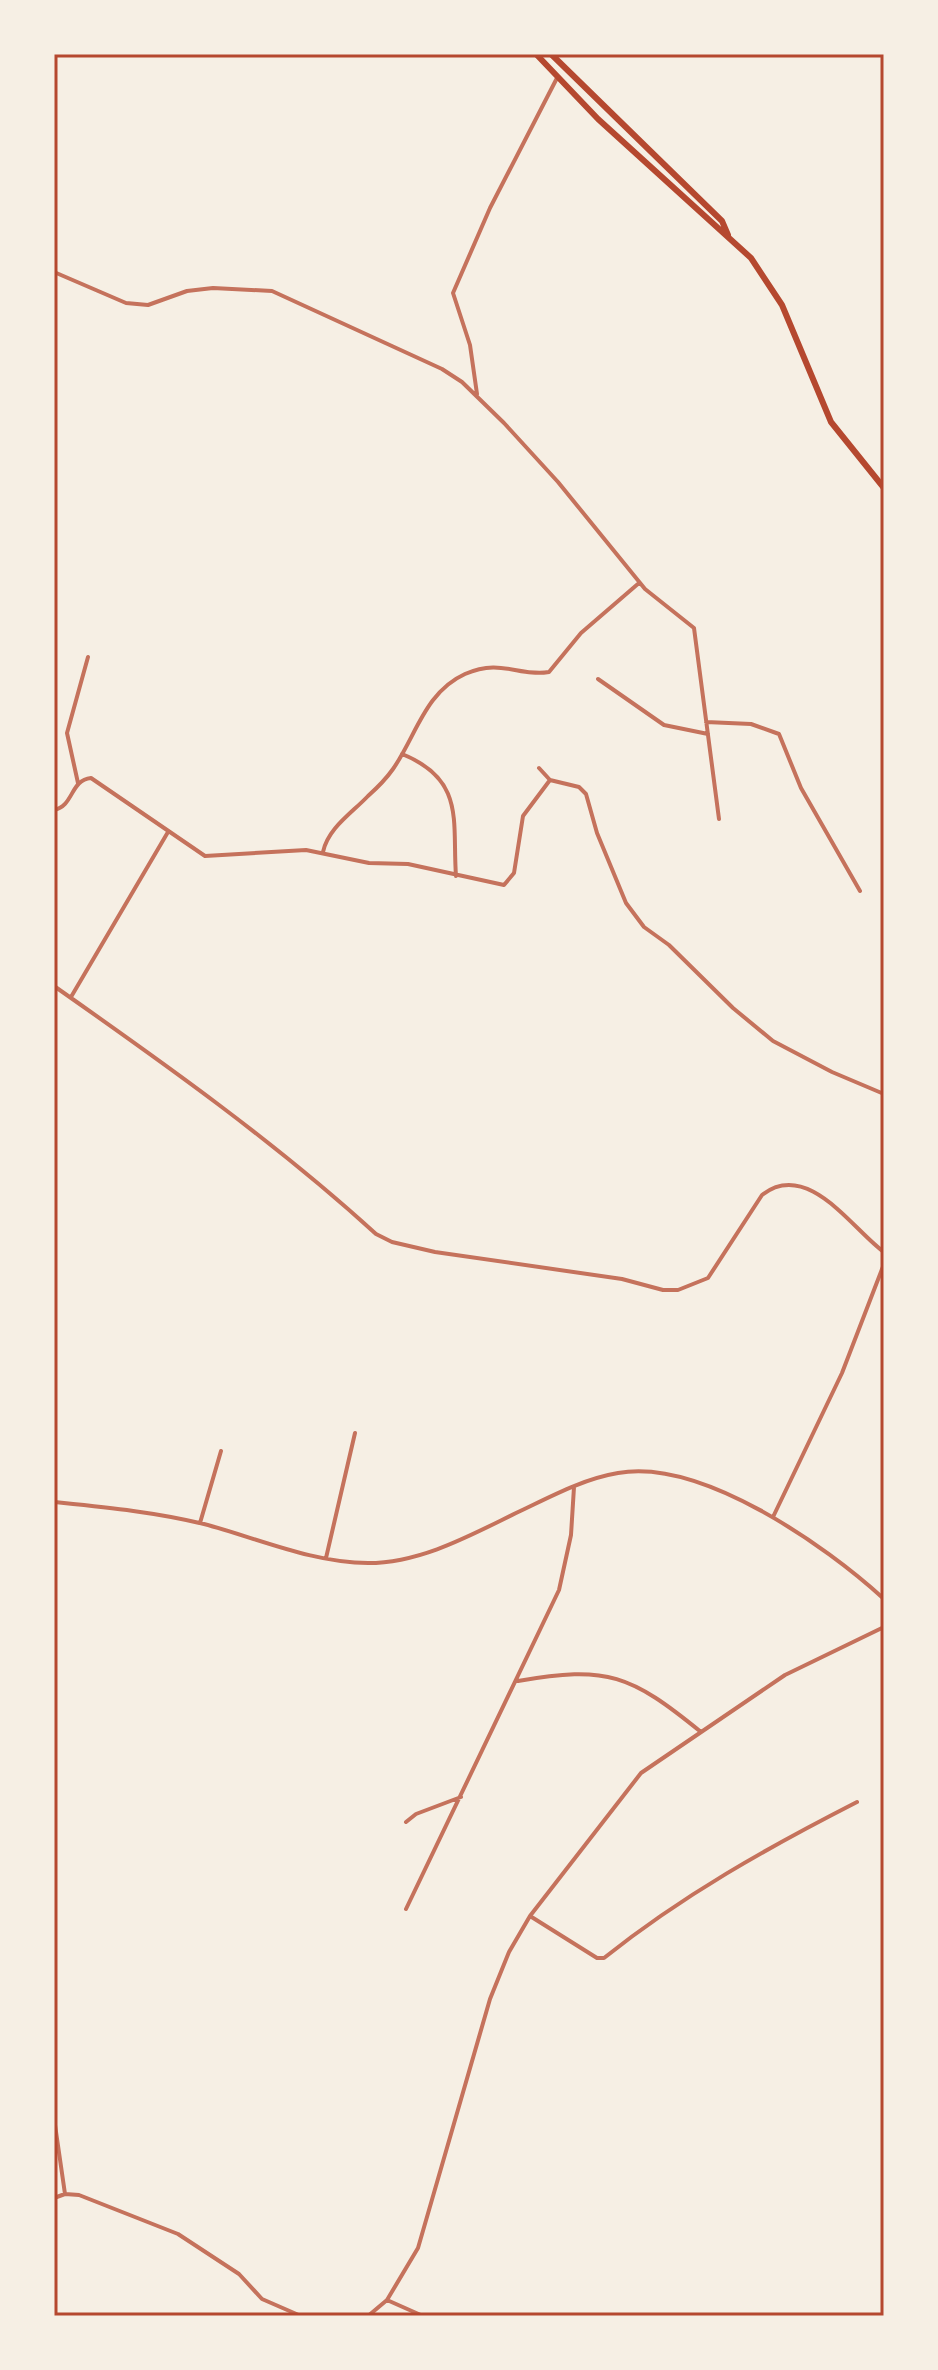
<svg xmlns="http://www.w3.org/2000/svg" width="938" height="2370" font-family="'IBM Plex Sans',sans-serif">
	<rect width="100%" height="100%" fill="#f6efe4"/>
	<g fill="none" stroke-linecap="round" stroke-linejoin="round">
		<path stroke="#c5725c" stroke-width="4" d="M54 272 126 303 148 305 187 291 213 288 272 291 442 369 462 382 504 423 558 482 645 589 694 628 719 819
			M477 394 470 345 453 293 490 208 557 78
			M598 679 664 725 708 734
			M706 722 751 724 779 734 801 788 860 891
			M402 754C466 780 452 822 456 876
			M539 768 550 780 579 787 586 794 597 833 626 903 644 927 669 945 733 1008 773 1041 832 1072 884 1094
			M78 783 67 733 88 657
			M54 810C74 806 70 780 91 778L205 856 306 850 369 863 408 864 504 885 514 873 523 816 550 780
			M323 852C328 828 352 813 368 796 377 788 386 779 393 769 416 736 425 692 465 674 501 658 519 677 549 672L581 633 639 583
			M54 986C165 1064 275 1142 376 1234L392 1242 435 1252 622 1279 663 1290H678L708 1278 762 1195C808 1159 853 1230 884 1252
			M71 997 168 832
			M54 1502C103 1507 156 1512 204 1524 257 1538 313 1563 368 1563 421 1563 471 1535 516 1513 548 1498 582 1479 618 1473 701 1458 825 1545 884 1599
			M773 1517 842 1373 884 1264
			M200 1523 221 1451
			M326 1558 355 1433
			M518 1681C607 1665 631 1675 701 1732
			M406 1822 416 1814 461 1797
			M406 1909 559 1590 571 1535 574 1487
			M530 1916 597 1958H604C683 1895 767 1848 857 1802
			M54 2118 65 2194
			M54 2198 65 2194 79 2195 178 2234 239 2274 262 2299 301 2316
			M387 2300 423 2316
			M368 2316 387 2300 418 2248 490 1999 509 1952 530 1916 641 1773 785 1675 884 1627"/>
		<path stroke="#b5482f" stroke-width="6" d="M536 54 598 119 751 258 782 305 831 422 884 488
			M551 54 722 221 728 235"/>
	</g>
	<rect width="938" height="2370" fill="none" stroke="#f6efe4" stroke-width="112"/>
	<rect x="56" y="56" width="826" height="2258" fill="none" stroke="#b5482f" stroke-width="3"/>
</svg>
